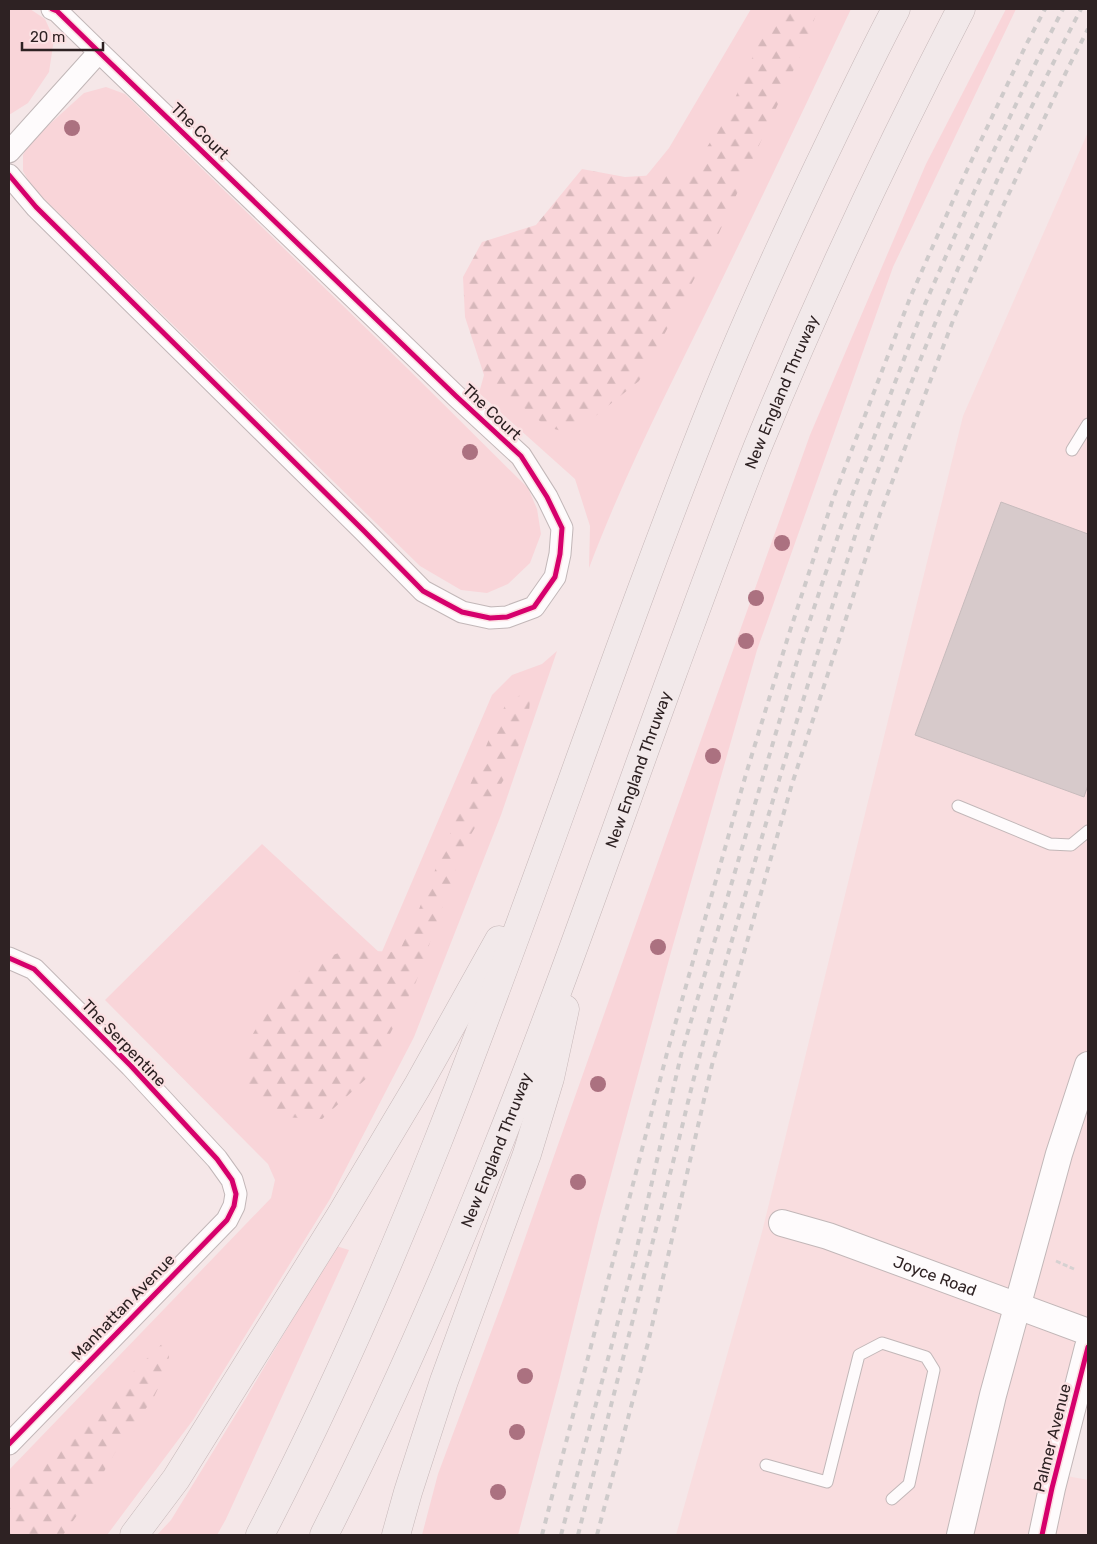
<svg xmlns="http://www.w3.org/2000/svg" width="1097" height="1544" font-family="Rubik,sans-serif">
	<defs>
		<pattern id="forest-firs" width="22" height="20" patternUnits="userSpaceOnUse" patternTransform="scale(1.25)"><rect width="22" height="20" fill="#f9d5d9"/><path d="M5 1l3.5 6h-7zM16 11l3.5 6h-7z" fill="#d6b7ba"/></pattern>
	</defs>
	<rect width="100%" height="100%" fill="#f5e7e8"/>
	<path fill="#f9dddf" d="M1088 132V1372L1067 1476 1088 1480V1535H676L762 1232 963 416Z"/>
	<path fill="#f9d5d9" d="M9 9H30L45 19 54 39 49 72 28 103 9 115Z
		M751 9H851C806 105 760 201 714 296 670 386 624 475 589 568L590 526 575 479 479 393 484 375 669 148Z
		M1006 9H1016L893 267 757 650 671 952 599 1219 559 1381 518 1535H422L438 1474 506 1292 708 720 810 435 926 164Z
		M106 87 125 94 406 367 528 488 537 509 541 534 530 563 508 584 487 593 461 590 420 566 32 187 23 171V155L30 142 84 93Z
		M557 651 501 815 414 1037 330 1199 193 1420 107 1535H9V1470L271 1198 275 1180 268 1164 105 1000 262 844 381 954 492 695 512 675 542 664Z
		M336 1246 349 1250 226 1519 217 1535H157L171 1520 246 1398Z"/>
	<path fill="url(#forest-firs)" d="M770 9H818L805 45 718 235 639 381 573 434 547 427 484 375 465 317 463 277 482 242 536 225 582 169 625 177 690 173 728 115 767 23Z
		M531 687 529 712 515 757 506 776 464 846 416 982 369 1076 322 1119 281 1117 247 1085 245 1048 272 1000 305 965 347 950 399 952 417 914 494 727 505 706Z
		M168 1338 169 1357 163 1378 154 1397 116 1451 85 1504 63 1535H9V1493Z"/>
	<path fill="#d7cacb" stroke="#c7bbbc" d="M1001 502 1088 534V785L1084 797 915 735Z"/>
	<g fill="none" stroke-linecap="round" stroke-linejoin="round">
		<g stroke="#c2b7b8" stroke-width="13">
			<path id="service" d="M1072 450 1088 424
				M958 806 1050 844 1071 845 1088 831
				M766 1465 827 1482 859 1355 882 1343 926 1357 934 1370 909 1484 892 1499"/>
		</g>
		<g stroke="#c2b7b8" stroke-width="23">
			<path id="minor" d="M9 152 99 52
				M9 175 36 207 364 531 423 591 462 612 490 618 507 617 534 607 555 577 560 554 562 528 547 497 521 456 456 396 99 52 57 11 52 9
				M9 958 34 969 131 1066 217 1159 232 1180 236 1194 234 1206 227 1220 9 1444"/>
		</g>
		<g stroke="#c2b7b8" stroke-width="28">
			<g id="tertiary">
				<path id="s1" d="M782 1223 828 1236 1088 1332"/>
				<path d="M960 1535 993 1395 1059 1154 1088 1065"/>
				<path d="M1042 1535 1052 1488 1088 1347"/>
			</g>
		</g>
		<g stroke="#c6b7b8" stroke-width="29">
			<g id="motorway">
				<path d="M134 1535 176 1479 339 1218 417 1087 499 940"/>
				<path d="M260 1535C326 1408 385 1275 438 1141 535 896 616 646 714 401 746 321 782 243 819 165 844 113 869 60 896 9"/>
				<path id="s2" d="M324 1535C388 1409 445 1279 497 1148 560 991 615 831 673 672 701 596 728 521 758 446 819 297 887 152 961 9"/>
				<path d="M396 1535 408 1492 444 1381 527 1154 550 1078 565 1009"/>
			</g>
		</g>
		<path stroke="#d6d1d1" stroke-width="3" stroke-dasharray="5 2.5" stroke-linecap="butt" d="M1056 1261 1074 1269"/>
		<use href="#service" stroke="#fefbfc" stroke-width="11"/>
		<use href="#minor" stroke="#fefbfc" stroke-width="21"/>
		<use href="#tertiary" stroke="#fefbfc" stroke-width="26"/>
		<use href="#motorway" stroke="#f2e9ea" stroke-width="28"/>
		<path stroke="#cecaca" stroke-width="4" stroke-dasharray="6 6" stroke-linecap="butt" d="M542 1535 667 1053 746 774 788 637 833 499 910 298 959 187 1026 45 1045 9
			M561 1535 633 1265 681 1055 803 641 849 503 925 304 974 192 1041 52 1063 9
			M578 1535 683 1123C706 1024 736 928 764 830 788 750 812 670 837 591 847 563 855 534 865 506 926 336 997 169 1081 9
			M597 1535 648 1343 712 1065 792 784 880 514 954 318 1004 204 1068 68 1088 29"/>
		<g stroke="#fbe1e3" stroke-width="8">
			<path id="cycleway" d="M9 175 36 207 364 531 423 591 462 612 490 618 507 617 534 607 555 577 560 554 562 528 547 497 521 456 456 396 99 52 57 11 52 9
				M9 958 34 969 131 1066 217 1159 232 1180 236 1194 234 1206 227 1220 9 1444
				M1042 1535 1052 1488 1088 1347"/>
		</g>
		<use href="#cycleway" stroke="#d6006c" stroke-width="5"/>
	</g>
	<g fill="#ab7180">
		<circle cx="72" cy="128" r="8"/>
		<circle cx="470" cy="452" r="8"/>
		<circle cx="782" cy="543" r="8"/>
		<circle cx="756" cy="598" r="8"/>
		<circle cx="746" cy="641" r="8"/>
		<circle cx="713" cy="756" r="8"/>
		<circle cx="658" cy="947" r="8"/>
		<circle cx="598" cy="1084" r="8"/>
		<circle cx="578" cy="1182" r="8"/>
		<circle cx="525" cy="1376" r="8"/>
		<circle cx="517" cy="1432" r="8"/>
		<circle cx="498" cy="1492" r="8"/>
	</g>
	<g text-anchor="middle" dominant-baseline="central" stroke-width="5" stroke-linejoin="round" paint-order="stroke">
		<g font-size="16" fill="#2e2223" stroke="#fbe1e3">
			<text transform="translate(200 131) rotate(44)">The Court</text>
			<text stroke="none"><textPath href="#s2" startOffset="1232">New England Thruway</textPath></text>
			<text transform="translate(492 412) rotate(43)">The Court</text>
			<text stroke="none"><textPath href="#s2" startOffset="828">New England Thruway</textPath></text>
			<text transform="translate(124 1043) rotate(46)">The Serpentine</text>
			<text stroke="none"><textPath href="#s2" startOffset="422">New England Thruway</textPath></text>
			<text stroke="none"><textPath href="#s1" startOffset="162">Joyce Road</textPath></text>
			<text transform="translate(123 1307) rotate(-46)">Manhattan Avenue</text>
			<text transform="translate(1052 1438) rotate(-76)">Palmer Avenue</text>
		</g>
	</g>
	<rect width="1097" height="1544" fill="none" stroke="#2e2223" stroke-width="20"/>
	<path d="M22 42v8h81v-8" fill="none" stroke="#2e2223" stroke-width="2.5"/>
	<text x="30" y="42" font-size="15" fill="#2e2223" stroke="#fbe1e3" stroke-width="4" paint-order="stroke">20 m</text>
</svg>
